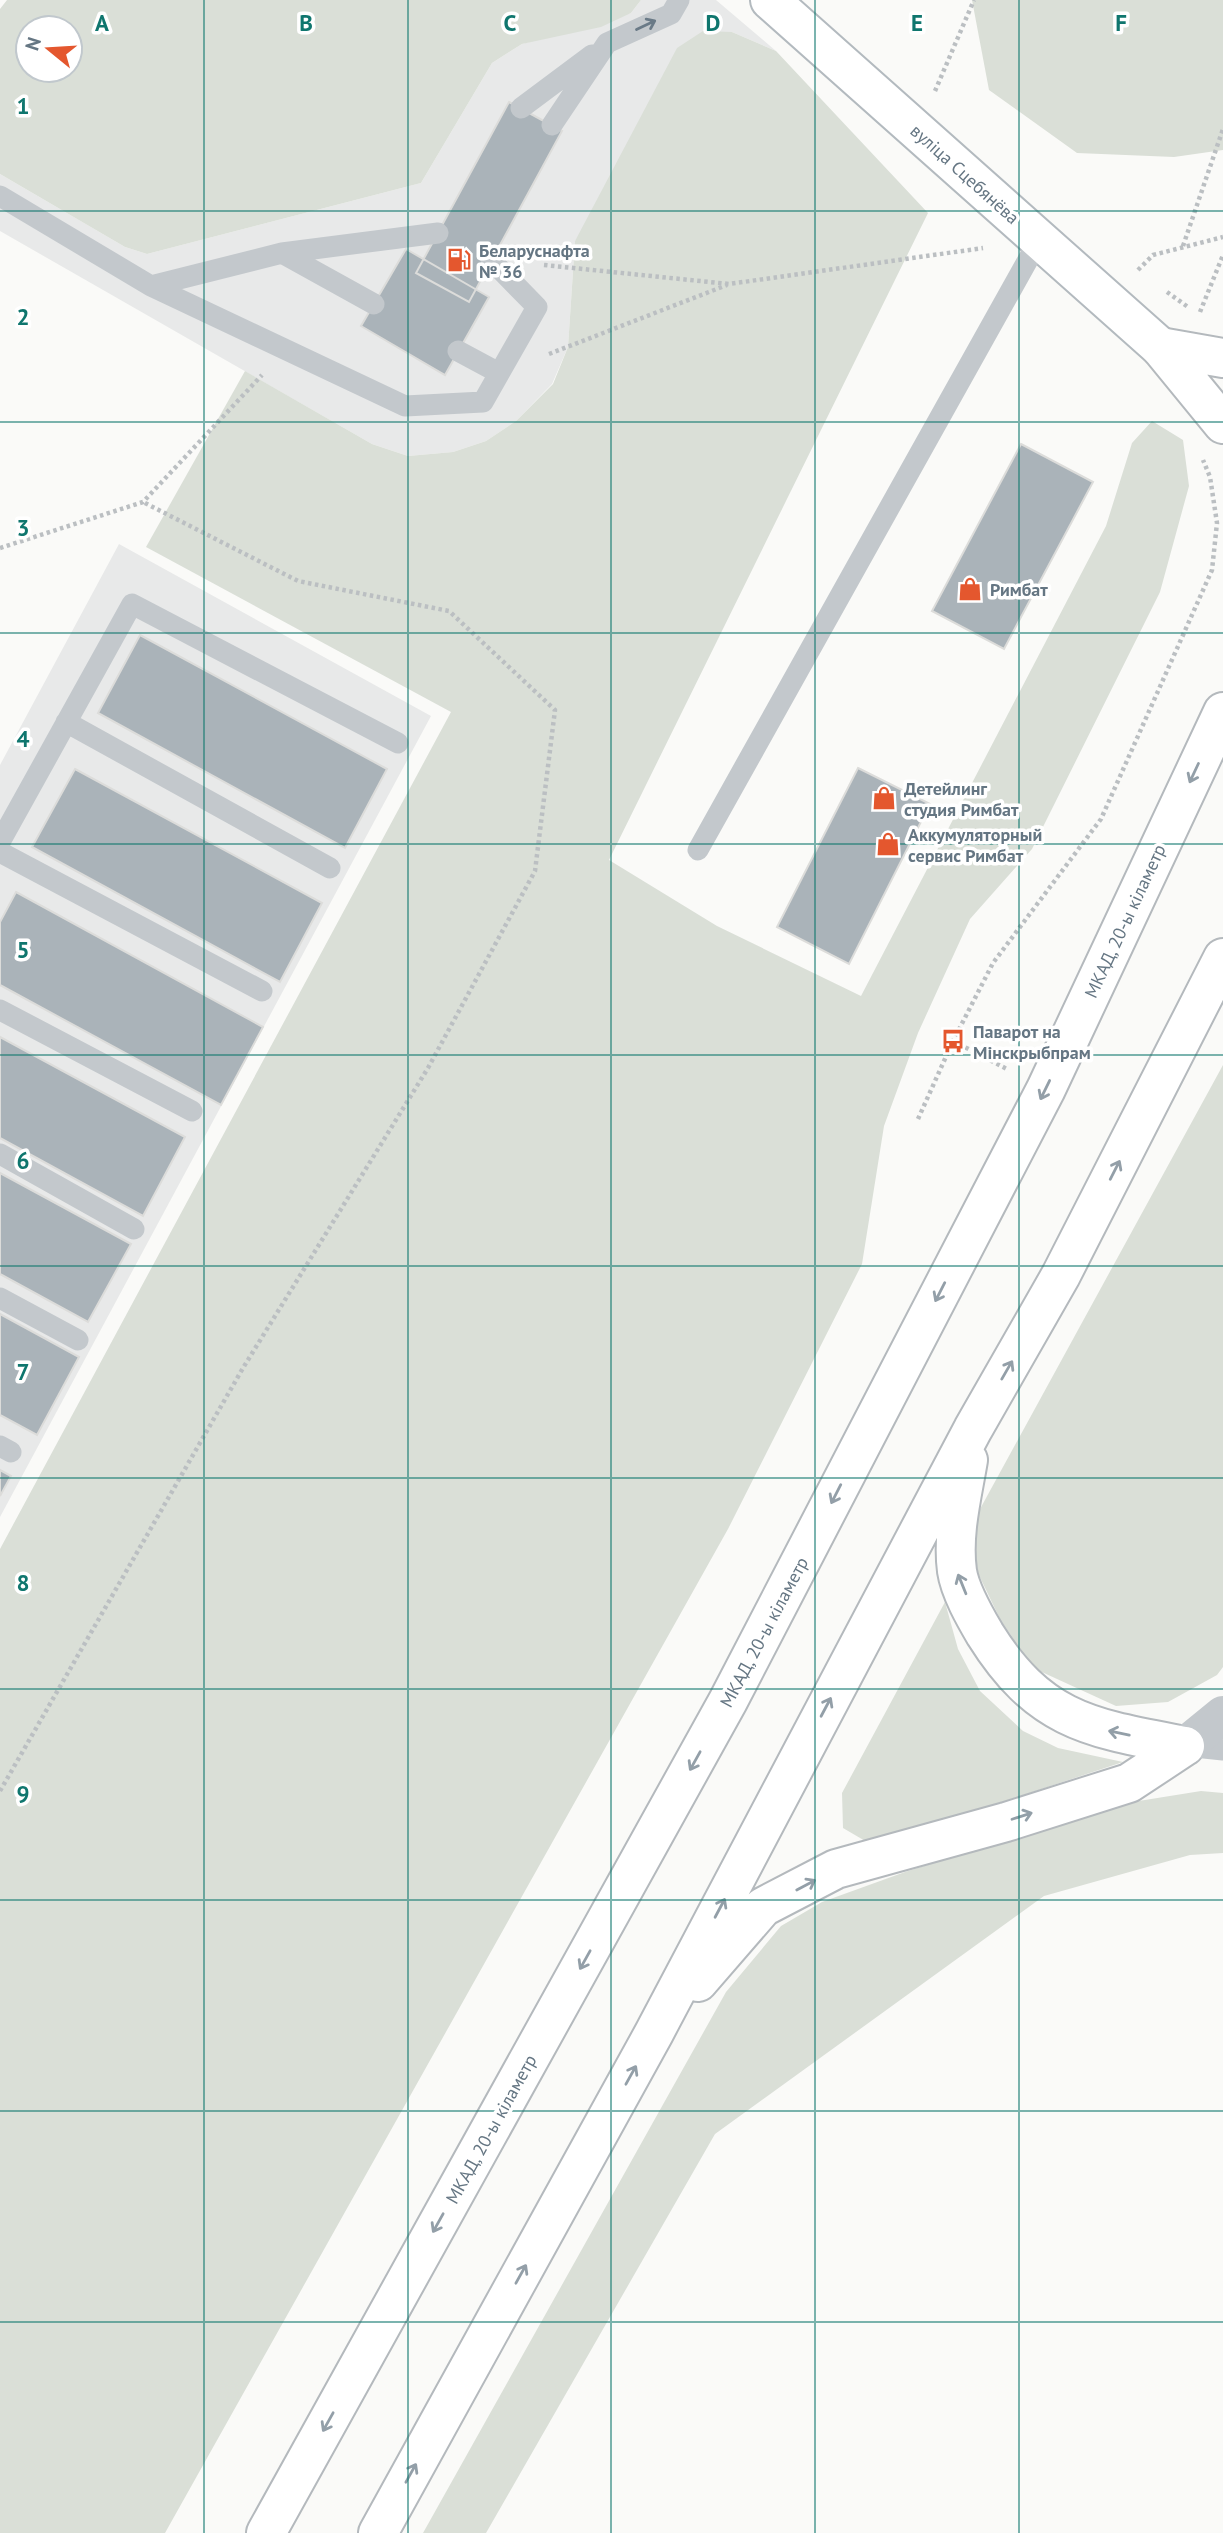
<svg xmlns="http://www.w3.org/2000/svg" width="1223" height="2533" font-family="'PT Sans',sans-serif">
	<rect width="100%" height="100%" fill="#fafaf8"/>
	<path fill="#e8e9e9" d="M641 0H716L776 51 732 32 575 241 568 347 552 384 516 421 486 441 453 452 408 456 372 444 0 231V174L125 247 147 254 421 183 492 63 522 44 631 13Z
		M119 544 431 716 0 1517V765Z"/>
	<path fill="#dadfd7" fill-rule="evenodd" d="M7 0H641L631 13 601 27 522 44 492 63 421 183 147 254 125 247 0 174V9ZM28 28H70V70H28Z
		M972 0H1223V150L1174 157 1077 153 989 90Z
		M703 31 732 32 776 51 928 213 609 860 717 926 861 996 1106 526 1132 443 1152 421 1183 440 1189 486 1160 592 1032 849 970 919 918 1033 884 1126 862 1264 728 1529 165 2533H0V1549L451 712 146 547 245 371 372 444 408 456 453 452 486 441 516 421 553 384 568 347 575 241 677 48Z
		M1223 1065V1667L1217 1675 1168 1702 1116 1706 1033 1668 1000 1619 976 1569 974 1520Z
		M945 1602 958 1649 980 1691 1023 1731 1058 1748 1123 1762 872 1845 843 1828 842 1793Z
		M1201 1791 1223 1793V1853L1190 1855 1044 1896 715 2134 486 2533H423L726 1992 781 1926 822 1902 905 1872 1120 1804Z"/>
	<path fill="#aab3b9" stroke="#dcdcda" stroke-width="2" d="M509 102 562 131 469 302 416 273Z
		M406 249 489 297 445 375 361 326Z
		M1021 444 1093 482 1004 649 932 611Z
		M140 635 387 769 345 848 98 713Z
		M858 768 930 804 849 964 777 927Z
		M75 769 322 903 280 982 32 847Z
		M16 892 263 1027 221 1105 0 985V922Z
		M0 1037 185 1137 143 1216 0 1138Z
		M0 1173 131 1244 88 1322 0 1274Z
		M0 1314 79 1357 37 1435 0 1415Z
		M0 1470 11 1476 0 1496Z"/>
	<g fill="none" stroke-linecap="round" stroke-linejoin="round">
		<g stroke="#b3babf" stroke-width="42">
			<path id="secondary" d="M770 0 1160 347"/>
		</g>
		<g stroke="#b4b9bd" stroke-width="42">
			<path id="highway" d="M1160 347 1223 424
				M1160 347 1223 358
				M968 1460C962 1496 952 1534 957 1571 960 1591 975 1617 985 1634 1040 1722 1091 1728 1185 1746
				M698 1982 763 1907 836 1869 1006 1822 1129 1783 1185 1746
				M266 2533 728 1701 1046 1089 1223 712
				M378 2533 654 2033 973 1429 1061 1275 1223 958"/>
		</g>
		<path stroke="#bbbfc2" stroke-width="4.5" stroke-dasharray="3.5 3.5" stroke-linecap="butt" d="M935 91 974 0
			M1183 246 1223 129
			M544 265 729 284 983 248
			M1138 270 1153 255 1223 237
			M1167 292 1188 307
			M1200 312 1223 255
			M549 354 727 285
			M0 548 143 502 262 375
			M953 1041 1007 1069
			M918 1119 953 1041 993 963 1101 819 1212 570 1217 523 1210 477 1203 460
			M0 1791 243 1368 428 1068 535 871 555 710 449 611 298 581 143 502"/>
		<path stroke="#c3c8cc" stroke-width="21" d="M521 108 592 55
			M552 125 607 43 671 14 679 0
			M0 196 151 286 405 406 483 402 537 307 491 260
			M282 253 374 304
			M151 286 282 253 438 233
			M458 351 499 373
			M66 722 330 868
			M0 842 132 604 398 743
			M698 850 1039 240
			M0 852 262 991
			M0 1010 192 1111
			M0 1154 134 1229
			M0 1298 78 1340
			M0 1446 11 1452
			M1185 1746 1223 1750"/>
		<path stroke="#c3c8cc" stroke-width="38" d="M1185 1746 1223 1715"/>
		<use href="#secondary" stroke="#fff" stroke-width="38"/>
		<use href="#highway" stroke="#fff" stroke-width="38"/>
	</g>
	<defs><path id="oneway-shaft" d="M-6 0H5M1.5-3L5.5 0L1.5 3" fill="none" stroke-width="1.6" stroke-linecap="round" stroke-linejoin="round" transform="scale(1.75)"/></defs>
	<use stroke="#6a7a87" href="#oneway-shaft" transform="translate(646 25) rotate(-25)"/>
	<g stroke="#939fa8">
		<use href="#oneway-shaft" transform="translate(1194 773) rotate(115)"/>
		<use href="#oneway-shaft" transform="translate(1045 1090) rotate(116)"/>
		<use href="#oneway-shaft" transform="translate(1115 1170) rotate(-63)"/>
		<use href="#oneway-shaft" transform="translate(940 1292) rotate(117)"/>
		<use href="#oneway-shaft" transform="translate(1007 1370) rotate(-60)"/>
		<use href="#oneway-shaft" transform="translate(836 1494) rotate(117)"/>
		<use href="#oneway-shaft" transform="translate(962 1584) rotate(-112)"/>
		<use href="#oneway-shaft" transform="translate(826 1707) rotate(-62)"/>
		<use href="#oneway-shaft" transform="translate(1119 1733) rotate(-168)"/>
		<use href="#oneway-shaft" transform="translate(695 1761) rotate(119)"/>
		<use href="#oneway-shaft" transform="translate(1022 1816) rotate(-18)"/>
		<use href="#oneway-shaft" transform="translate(806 1885) rotate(-28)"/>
		<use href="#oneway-shaft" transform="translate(720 1908) rotate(-62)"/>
		<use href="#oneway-shaft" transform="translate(585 1960) rotate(119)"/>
		<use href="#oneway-shaft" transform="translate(631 2075) rotate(-61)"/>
		<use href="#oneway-shaft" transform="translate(438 2223) rotate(119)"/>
		<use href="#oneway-shaft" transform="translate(521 2274) rotate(-61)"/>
		<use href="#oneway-shaft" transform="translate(328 2422) rotate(119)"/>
		<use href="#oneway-shaft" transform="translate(411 2473) rotate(-61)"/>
	</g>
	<path fill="none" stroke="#0f766e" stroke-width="2" stroke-opacity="0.55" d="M204 0V2533M408 0V2533M611 0V2533M815 0V2533M1019 0V2533M0 211H1223M0 422H1223M0 633H1223M0 844H1223M0 1055H1223M0 1266H1223M0 1478H1223M0 1689H1223M0 1900H1223M0 2111H1223M0 2322H1223"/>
	<defs>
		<g id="fuel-bare" transform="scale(1.89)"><path d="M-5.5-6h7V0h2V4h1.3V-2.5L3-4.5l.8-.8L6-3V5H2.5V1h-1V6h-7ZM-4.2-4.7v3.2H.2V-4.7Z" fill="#e4572e" stroke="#fff" stroke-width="2.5" paint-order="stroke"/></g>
		<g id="shop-bare" transform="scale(1.89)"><path d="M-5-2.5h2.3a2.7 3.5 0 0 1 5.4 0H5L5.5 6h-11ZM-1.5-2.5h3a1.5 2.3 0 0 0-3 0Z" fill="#e4572e" stroke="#fff" stroke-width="2.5" paint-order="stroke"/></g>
		<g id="bus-bare" transform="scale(1.89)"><path d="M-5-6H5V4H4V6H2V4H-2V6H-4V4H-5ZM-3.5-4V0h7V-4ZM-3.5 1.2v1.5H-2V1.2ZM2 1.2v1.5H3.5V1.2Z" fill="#e4572e" stroke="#fff" stroke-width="2.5" paint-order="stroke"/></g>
	</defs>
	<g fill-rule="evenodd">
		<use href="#fuel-bare" x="459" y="260"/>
		<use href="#shop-bare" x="970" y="589"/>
		<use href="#shop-bare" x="884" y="798"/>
		<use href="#shop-bare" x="888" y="844"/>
		<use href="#bus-bare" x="953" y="1041"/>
	</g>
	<g text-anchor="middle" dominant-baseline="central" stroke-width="7" stroke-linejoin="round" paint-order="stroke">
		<g font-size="18" fill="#657683" stroke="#fff">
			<text transform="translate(965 174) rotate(42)">вуліца Сцебянёва</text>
			<text transform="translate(1125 921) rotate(-65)">МКАД, 20-ы кіламетр</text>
			<text transform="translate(764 1632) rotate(-62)">МКАД, 20-ы кіламетр</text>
			<text transform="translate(491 2129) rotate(-61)">МКАД, 20-ы кіламетр</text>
		</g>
		<g font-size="18" font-weight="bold" fill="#657683" stroke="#fff" text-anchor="start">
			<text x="479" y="250">Беларуснафта<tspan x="479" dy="21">№ 36</tspan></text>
			<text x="990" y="589">Римбат</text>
			<text x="904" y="788">Детейлинг<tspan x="904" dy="21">студия Римбат</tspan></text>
			<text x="908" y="834">Аккумуляторный<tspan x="908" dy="21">сервис Римбат</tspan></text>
			<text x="973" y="1031">Паварот на<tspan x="973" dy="21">Мінскрыбпрам</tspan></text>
		</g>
	</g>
	<g font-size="23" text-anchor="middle" font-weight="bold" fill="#0f766e" stroke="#fff" stroke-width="7" stroke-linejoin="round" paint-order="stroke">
		<text x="102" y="31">A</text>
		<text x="306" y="31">B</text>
		<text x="510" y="31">C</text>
		<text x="713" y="31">D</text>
		<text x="917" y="31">E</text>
		<text x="1121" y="31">F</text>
		<text x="23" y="114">1</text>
		<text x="23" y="325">2</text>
		<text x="23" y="536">3</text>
		<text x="23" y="747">4</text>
		<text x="23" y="958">5</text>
		<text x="23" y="1169">6</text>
		<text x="23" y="1380">7</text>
		<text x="23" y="1591">8</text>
		<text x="23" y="1802">9</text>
	</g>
	<g transform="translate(49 49) rotate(288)"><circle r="33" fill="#ffffff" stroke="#c1c8cd" stroke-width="2"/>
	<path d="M0-5L12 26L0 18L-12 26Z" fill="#e4572e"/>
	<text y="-10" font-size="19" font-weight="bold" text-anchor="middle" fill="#657683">N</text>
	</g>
</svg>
